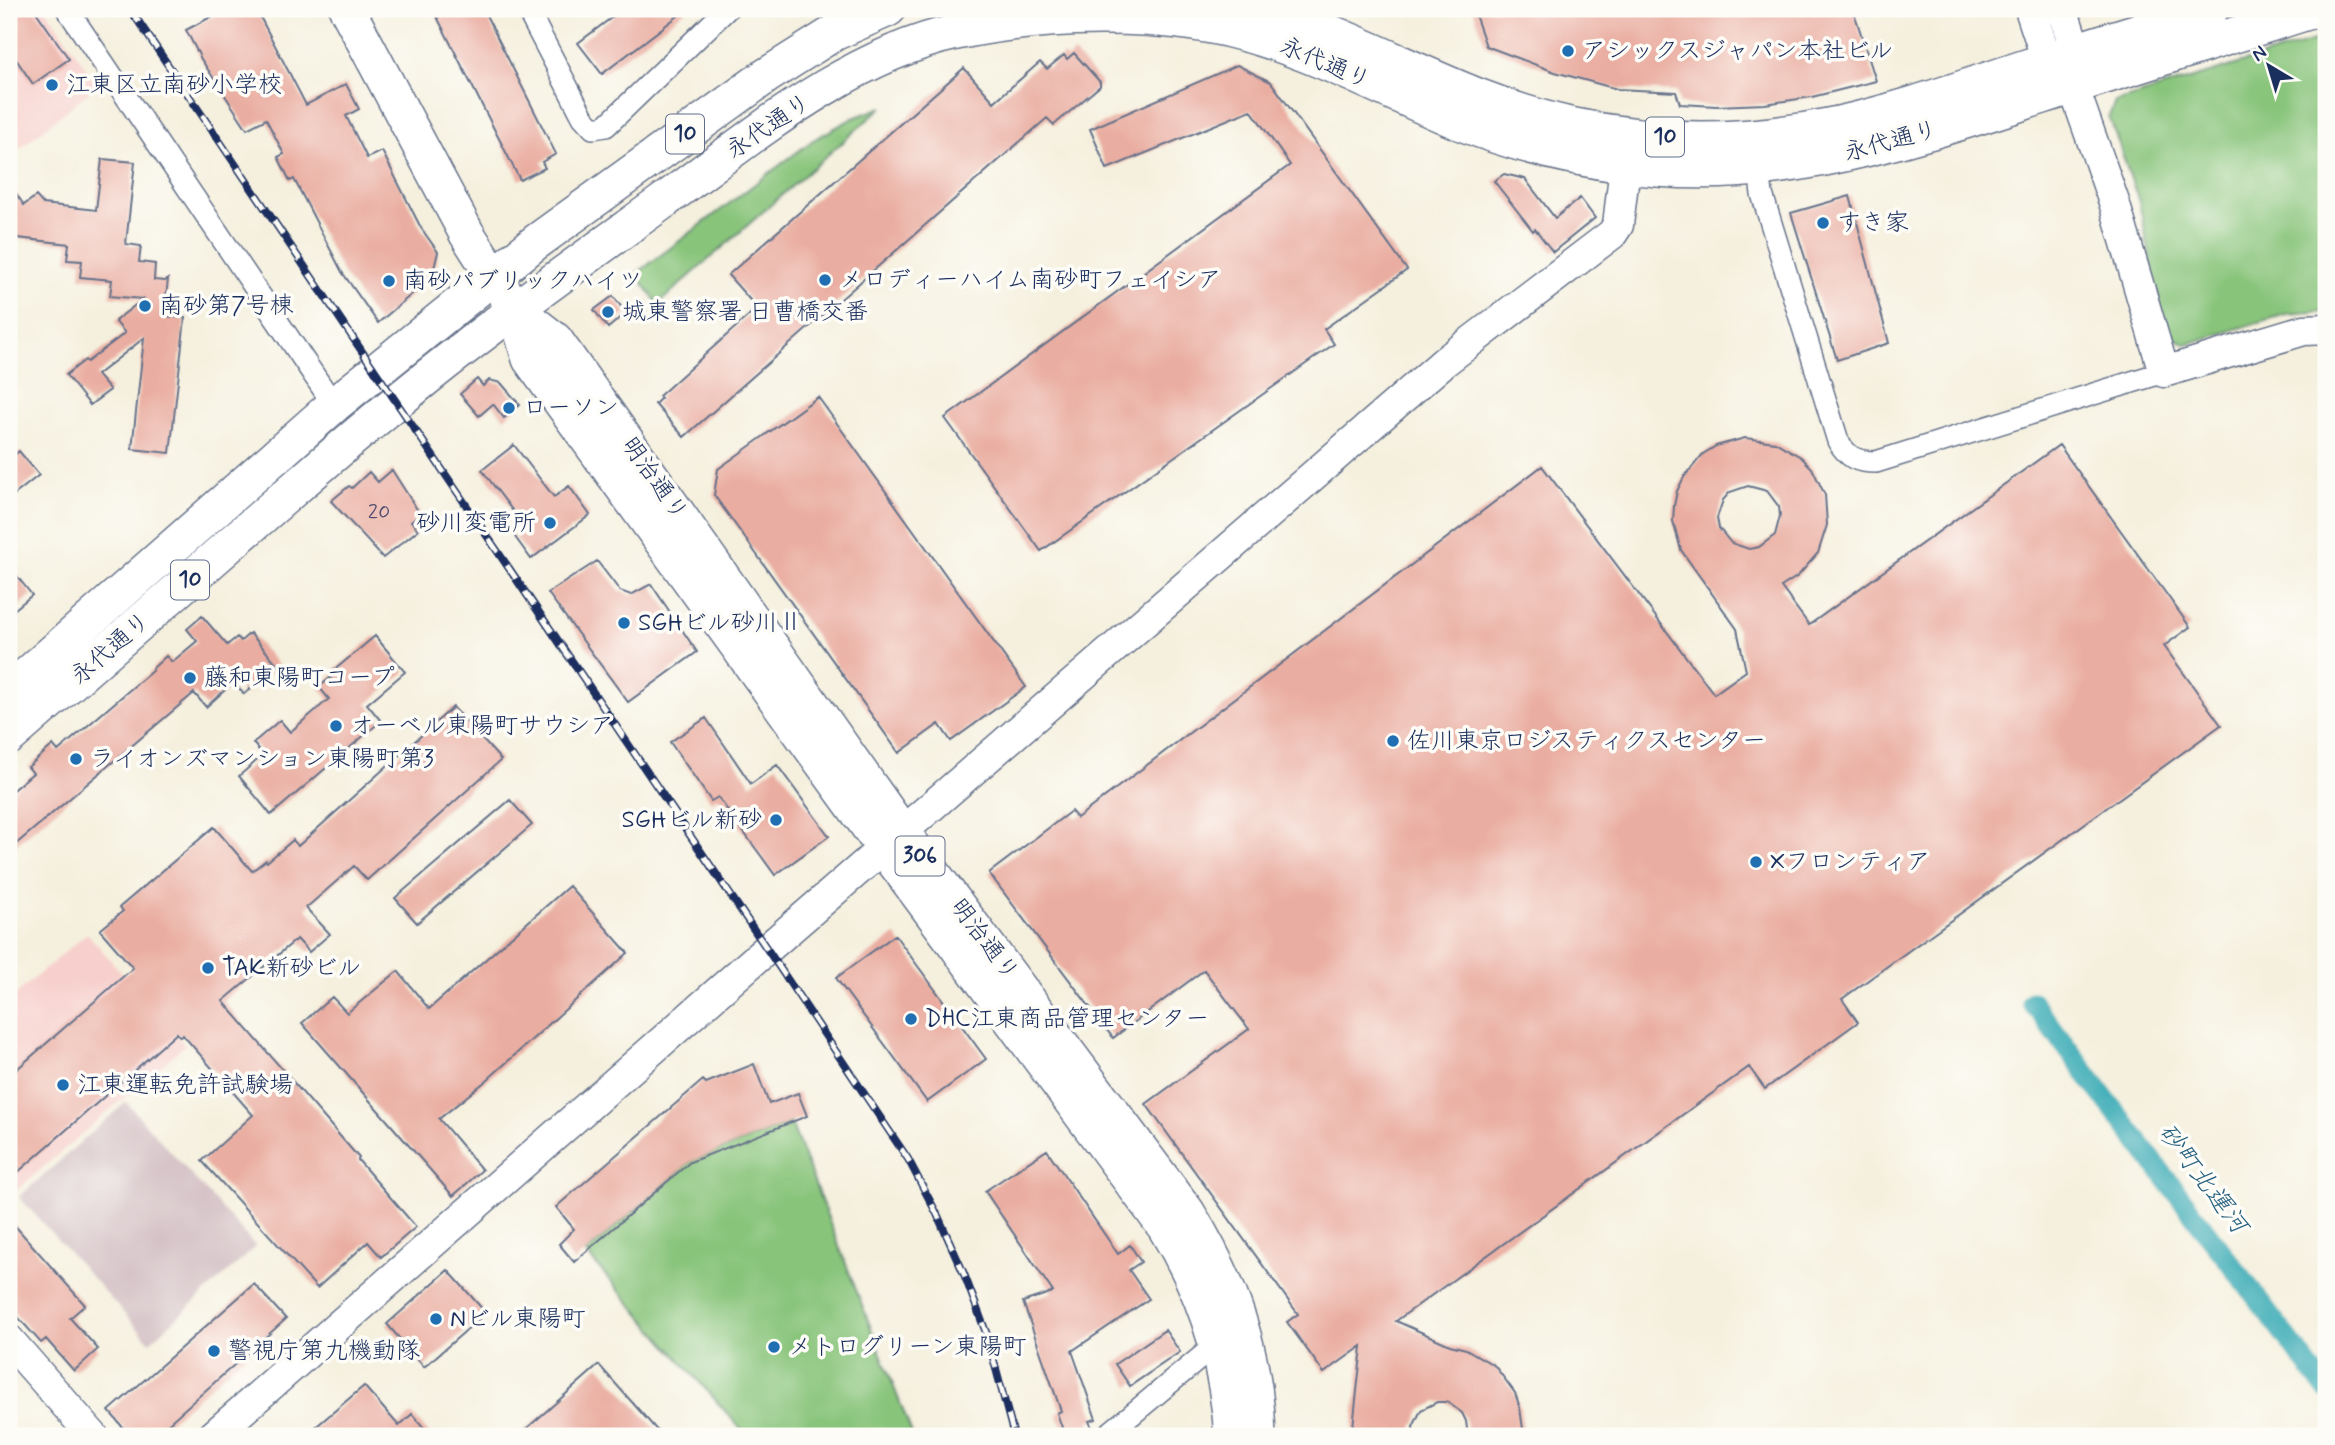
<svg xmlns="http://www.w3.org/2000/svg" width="2335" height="1445" font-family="Mynerve,'Klee One',sans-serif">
	<rect width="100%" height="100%" fill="#fdfcf7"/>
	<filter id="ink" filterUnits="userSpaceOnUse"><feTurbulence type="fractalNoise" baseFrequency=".0143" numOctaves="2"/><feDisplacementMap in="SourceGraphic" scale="14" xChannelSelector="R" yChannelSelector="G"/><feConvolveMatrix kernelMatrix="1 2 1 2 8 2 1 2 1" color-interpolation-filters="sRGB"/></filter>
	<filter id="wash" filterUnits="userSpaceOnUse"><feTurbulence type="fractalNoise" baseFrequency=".00686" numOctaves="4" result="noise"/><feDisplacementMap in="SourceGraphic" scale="28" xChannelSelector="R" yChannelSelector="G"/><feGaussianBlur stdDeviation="1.57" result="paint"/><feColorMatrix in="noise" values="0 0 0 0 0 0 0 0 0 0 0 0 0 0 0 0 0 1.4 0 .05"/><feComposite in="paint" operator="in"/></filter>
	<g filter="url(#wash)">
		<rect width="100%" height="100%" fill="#f5f0de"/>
		<path fill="#f7d0cd" d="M9 9H46L96 83 94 88 9 157Z
			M87 933 185 1045 9 1197V1000Z"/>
		<path fill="#d2bec3" d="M126 1102 256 1247 150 1342 19 1197Z"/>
		<path fill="#88c47a" stroke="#527a6c" stroke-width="2" d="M2326 37V311L2286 314 2187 344 2171 337 2159 301 2139 202 2109 116 2115 102Z
			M882 107 658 304 636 274 813 140 853 118Z
			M791 1123 913 1436H747L586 1253 690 1162Z"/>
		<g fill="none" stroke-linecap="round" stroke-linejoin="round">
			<path stroke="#3aabb6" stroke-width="21" d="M2032 1002 2326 1389"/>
		</g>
		<g id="blocks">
			<path fill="#eaada1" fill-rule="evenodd" d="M9 9H34L69 59 33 84 9 49Z
				M226 9H256L306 105 346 84 359 109 346 116 367 158 382 151 421 228 438 252 432 277 378 323 342 272 294 179 290 181 278 157 284 154 266 119 247 129 201 59 186 30Z
				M433 9H483L556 154 542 162 545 168 520 180Z
				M623 9H687L602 74 578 43Z
				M1473 9H1853L1876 81 1812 97 1765 104 1716 106 1680 104 1676 92 1617 89 1555 72 1486 46Z
				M1074 53 1100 82V86L1054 125 1047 118 684 437 655 404 661 398 659 396 757 308 728 275 964 68 994 102 1040 62 1047 69 1064 55 1067 59Z
				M1237 65 1271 82 1407 270 1324 329 1334 344 1041 551 945 418 1290 165 1251 110 1107 169 1090 129Z
				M102 159 135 162 126 244 141 246 139 262 155 264 154 280 165 281 168 279 164 316 185 318 170 453 132 449 144 338 97 375 110 390 90 405 66 375 85 360 87 362 125 333 115 321 143 299 110 296 112 280 80 277 82 261 67 260 69 244 9 237V184L24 205 36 196 43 204 96 210Z
				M1504 174 1525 179 1555 218 1580 198 1595 218 1553 252 1535 229 1533 231 1494 181Z
				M1850 196 1889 343 1837 360 1791 213Z
				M613 296 626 313 608 328 594 310Z
				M477 379 483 386 489 380 501 383 520 405 504 418 493 404 479 416 460 394Z
				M818 397 1026 687 951 741 939 724 899 753 714 495 718 469Z
				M1745 438 1775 442 1801 457 1812 468 1825 495 1827 525 1818 553 1798 576 1781 587 1809 625 2059 445 2190 627 2164 646 2221 725 1842 999 1858 1022 1765 1089 1749 1067 1396 1321 1450 1345 1466 1349 1495 1366 1515 1393 1520 1408 1524 1436H1468L1466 1421 1462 1413 1447 1402H1437L1421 1410 1413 1427 1414 1436H1352L1362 1346 1324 1373 1287 1322 1298 1314 1146 1104 1249 1029 1204 970 1113 1038 989 873 1071 811 1077 818 1542 466 1714 694 1746 671 1737 629 1681 550 1673 521 1674 506 1677 491 1684 477 1703 454 1716 446ZM1748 486 1767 491 1779 507 1780 516 1775 535 1759 547 1749 549 1731 543 1719 528 1717 518 1723 500 1730 492Z
				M514 445 554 497 569 486 590 515 531 559 510 530 521 522 482 470Z
				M19 451 39 475 9 499V460Z
				M392 470 420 514 411 521 418 530 383 558 331 501 349 486 352 488 369 472 378 482Z
				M597 561 620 591 631 595 651 584 697 652 628 702 548 593Z
				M9 566 32 595 9 614Z
				M202 616 227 645 237 637 241 641 250 633 278 665 244 694 234 682 206 707 194 693 9 850V793L33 773 28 767 53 745 58 751 153 670 152 669 166 656 172 662 197 641 187 629Z
				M375 636 405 672 367 704 381 721 271 815 239 776 263 755 253 743 280 720 290 732 329 699 319 687 334 675 332 672Z
				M453 707 501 760 367 880 354 866 306 908 330 934 309 952 297 939 223 1001 359 1158 358 1160 416 1227 381 1257 368 1242 317 1288 202 1161 253 1115 183 1035 180 1037 177 1033 9 1180V1076L133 968 100 930 123 911 120 907 214 827 252 871 266 860 267 862 293 840 298 846Z
				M706 718 751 784 777 765 829 836 775 875 718 797 711 801 670 742Z
				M510 800 532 825 417 923 395 898Z
				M569 886 628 953 487 1080 439 1119 482 1170 453 1196 302 1023 332 997 347 1013 398 971 429 1009Z
				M895 935 986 1059 927 1102 836 978Z
				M754 1064 769 1104 798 1093 807 1116 690 1162 574 1262 559 1244 574 1229 556 1207 703 1080 706 1083Z
				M1047 1150 1118 1254 1130 1245 1141 1262 1129 1270 1149 1299 1072 1351 1096 1419 1089 1421 1093 1430 1075 1436H1065L1057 1413 1061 1411 1023 1302 1053 1292 985 1191Z
				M9 1219 85 1305 70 1318 98 1349 74 1371 46 1339 41 1343 9 1307Z
				M448 1270 486 1313 424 1367 387 1324Z
				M254 1284 286 1319 162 1429 169 1436H130L109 1411Z
				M1165 1330 1180 1352 1130 1386 1115 1364Z
				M599 1365 662 1436H518Z
				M364 1386 399 1426 412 1414 431 1436H305Z"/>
		</g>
	</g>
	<g filter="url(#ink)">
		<use href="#blocks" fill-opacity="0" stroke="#67738b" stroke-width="2"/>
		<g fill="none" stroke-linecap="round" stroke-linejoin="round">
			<g stroke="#67738b" stroke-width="24">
				<path id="street" d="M67 9 334 405
					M527 9 583 117 593 128 606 126 727 9
					M1759 169 1762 194 1838 441C1848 458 1857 462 1876 462L2164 372
					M1106 1436 1218 1343"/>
			</g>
			<g stroke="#67738b" stroke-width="33">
				<path id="secondary" d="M2030 9 2047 60 2063 76
					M2062 9 2076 51 2073 86 2114 202 2164 372 2304 330 2326 329
					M9 1340 93 1436
					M213 1436 767 949 1444 362 1612 234 1618 225 1625 166"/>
			</g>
			<g stroke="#67738b" stroke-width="38">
				<path id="primary" d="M347 9 467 234 515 309 530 359 884 848 1165 1227C1205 1292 1227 1360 1232 1436
					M1264 9C1369 40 1463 102 1570 125 1658 144 1750 143 1838 124 1908 109 1976 83 2045 61 2100 42 2156 26 2211 9
					M515 309 555 340 902 832 1187 1212C1231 1283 1256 1352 1258 1436
					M9 691 334 405 536 242 766 76 834 33 888 9
					M9 737C84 671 160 606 235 540 291 492 346 442 404 396 488 327 577 264 665 200 752 137 849 55 957 32 1043 14 1157 10 1242 33 1317 53 1387 92 1459 122 1511 143 1567 157 1623 165 1769 188 1906 140 2043 96 2134 66 2226 38 2317 9"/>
			</g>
			<use href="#street" stroke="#fff" stroke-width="21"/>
			<use href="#secondary" stroke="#fff" stroke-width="30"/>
			<use href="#primary" stroke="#fff" stroke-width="35"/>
			<g stroke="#1b2f5e" stroke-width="8">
				<path id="rail" d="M130 9 767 949 908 1159 937 1214 964 1274 987 1335 1014 1436"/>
			</g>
			<use href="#rail" stroke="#fdfcf7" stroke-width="5" stroke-dasharray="16" stroke-linecap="butt"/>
		</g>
	</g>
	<g fill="#1f6fb2" stroke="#fdfcf7" stroke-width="2.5">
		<circle cx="1568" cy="51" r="7"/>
		<circle cx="52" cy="85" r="7"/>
		<circle cx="1823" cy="223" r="7"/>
		<circle cx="825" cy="280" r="7"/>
		<circle cx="389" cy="281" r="7"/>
		<circle cx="145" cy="306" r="7"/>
		<circle cx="608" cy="312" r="7"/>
		<circle cx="509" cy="408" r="7"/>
		<circle cx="550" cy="523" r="7"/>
		<circle cx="624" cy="623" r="7"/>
		<circle cx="190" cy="678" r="7"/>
		<circle cx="336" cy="726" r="7"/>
		<circle cx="1393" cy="741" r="7"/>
		<circle cx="76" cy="759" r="7"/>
		<circle cx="776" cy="820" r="7"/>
		<circle cx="1756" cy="862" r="7"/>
		<circle cx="208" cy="968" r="7"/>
		<circle cx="911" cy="1019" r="7"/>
		<circle cx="63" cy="1085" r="7"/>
		<circle cx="436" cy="1319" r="7"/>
		<circle cx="774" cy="1347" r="7"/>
		<circle cx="214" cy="1351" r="7"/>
	</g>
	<g text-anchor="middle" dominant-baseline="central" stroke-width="7" stroke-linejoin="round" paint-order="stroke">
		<g font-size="21" fill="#4f4e6f">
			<text x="379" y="512">20</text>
		</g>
		<g fill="#fdfcf7" stroke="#5f6c8c" stroke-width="2">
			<rect x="666" y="114.5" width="38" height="39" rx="5"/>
			<rect x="1646" y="117.5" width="38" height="39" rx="5"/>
			<rect x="171" y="560.5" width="38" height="39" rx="5"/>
			<rect x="895.5" y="836.5" width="49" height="39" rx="5"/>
		</g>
		<g font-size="23" font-weight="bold" fill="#1b2f5e">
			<text x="685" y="134">10</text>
			<text x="1665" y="137">10</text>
			<text x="190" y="580">10</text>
			<text x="920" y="856">306</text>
		</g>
		<g font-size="24" fill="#1b2f5e" stroke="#fdfcf7" text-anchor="start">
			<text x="1582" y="51">アシックスジャパン本社ビル</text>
			<text x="66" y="85">江東区立南砂小学校</text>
			<text x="1837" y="223">すき家</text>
			<text x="839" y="280">メロディーハイム南砂町フェイシア</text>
			<text x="403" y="281">南砂パブリックハイツ</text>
			<text x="159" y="306">南砂第7号棟</text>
			<text x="622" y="312">城東警察署 日曹橋交番</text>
			<text x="523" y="408">ローソン</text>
			<text x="536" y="523" text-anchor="end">砂川変電所</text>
			<text x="638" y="623">SGHビル砂川Ⅱ</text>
			<text x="204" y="678">藤和東陽町コープ</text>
			<text x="350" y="726">オーベル東陽町サウシア</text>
			<text x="1407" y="741">佐川東京ロジスティクスセンター</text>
			<text x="90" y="759">ライオンズマンション東陽町第3</text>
			<text x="762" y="820" text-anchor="end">SGHビル新砂</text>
			<text x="1770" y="862">Xフロンティア</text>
			<text x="222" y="968">TAK新砂ビル</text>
			<text x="925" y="1019">DHC江東商品管理センター</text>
			<text x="77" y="1085">江東運転免許試験場</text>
			<text x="450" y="1319">Nビル東陽町</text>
			<text x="788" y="1347">メトログリーン東陽町</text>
			<text x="228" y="1351">警視庁第九機動隊</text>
		</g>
		<g font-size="24" fill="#1b2f5e" stroke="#fdfcf7">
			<text transform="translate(1325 64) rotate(23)">永代通り</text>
			<text transform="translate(769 127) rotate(-34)">永代通り</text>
			<text transform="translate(1891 142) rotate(-15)">永代通り</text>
			<text transform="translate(654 479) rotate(55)">明治通り</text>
			<text transform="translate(111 649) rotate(-41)">永代通り</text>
			<text transform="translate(984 940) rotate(53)">明治通り</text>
		</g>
		<g font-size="26" font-style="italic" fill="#276181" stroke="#fdfcf7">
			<text transform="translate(2202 1179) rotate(53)">砂町北運河</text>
		</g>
	</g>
	<rect width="2335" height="1445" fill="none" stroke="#fdfcf7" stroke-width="35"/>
	<g transform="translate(2269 66) rotate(322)" stroke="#fdfcf7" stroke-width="5" paint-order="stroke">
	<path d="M0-5L12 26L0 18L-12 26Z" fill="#1b2f5e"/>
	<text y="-10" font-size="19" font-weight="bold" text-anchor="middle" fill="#1b2f5e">N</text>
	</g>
</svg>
